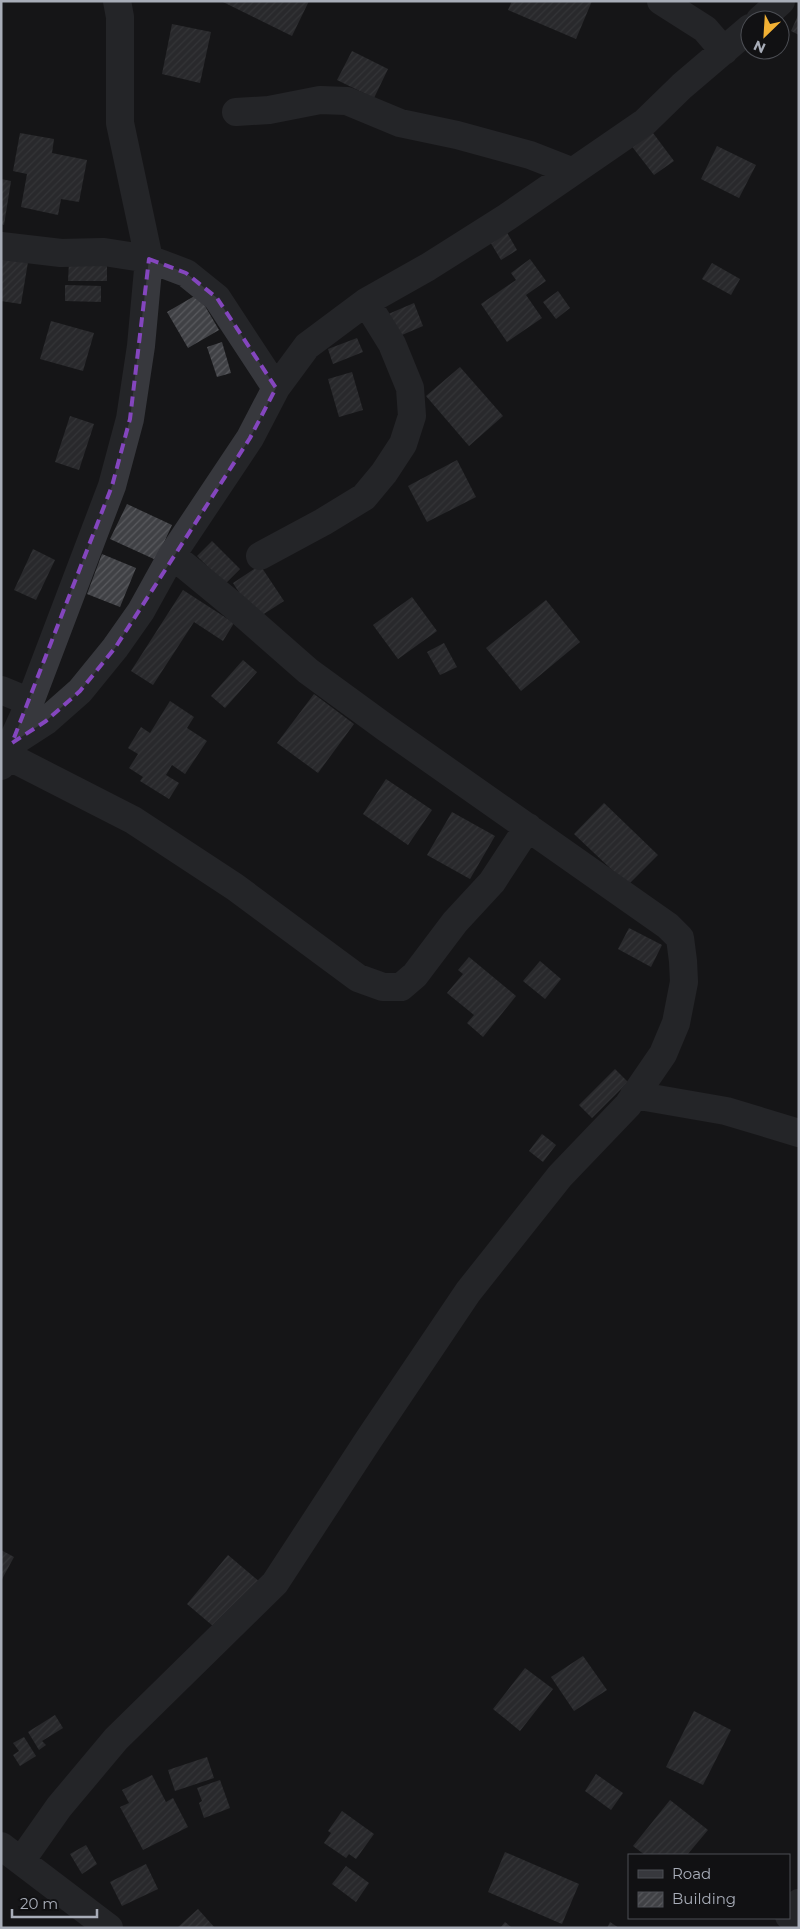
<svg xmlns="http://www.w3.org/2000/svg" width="800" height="1929" font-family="Montserrat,sans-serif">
	<defs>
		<pattern id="building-hatch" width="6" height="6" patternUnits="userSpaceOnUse" patternTransform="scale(1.25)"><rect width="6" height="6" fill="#404145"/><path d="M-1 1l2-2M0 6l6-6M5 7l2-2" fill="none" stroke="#595a5e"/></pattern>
	</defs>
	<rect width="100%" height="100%" fill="#161618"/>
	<path fill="url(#building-hatch)" d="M221 1H309L292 36Z
		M512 1H592L576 39 508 10Z
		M799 13V35L791 31Z
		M172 24 211 32 200 83 162 74Z
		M352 51 388 69 374 98 337 80Z
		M650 129 674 161 654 175 630 144Z
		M20 133 54 139 52 153 87 160 79 202 61 199 58 215 21 207 27 174 13 171Z
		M717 146 756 165 739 198 701 179Z
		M1 179 11 181 4 225 1 224Z
		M505 229 517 250 501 260 489 240Z
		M1 250 29 256 21 304 1 301Z
		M530 259 546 281 526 295 542 318 507 342 481 304 516 280 511 273Z
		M69 262 107 263V281H68Z
		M712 263 740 279 731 295 702 279Z
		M65 285 101 286V302L65 301Z
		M558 291 570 308 556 319 543 302Z
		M198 294 219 330 188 348 167 312Z
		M414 303 423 326 395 338 386 315Z
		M51 321 94 333 83 371 40 359Z
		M357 338 363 352 333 364 328 349Z
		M222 342 231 373 217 377 207 347Z
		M460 367 503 416 469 446 426 396Z
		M352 372 363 410 339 417 328 379Z
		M70 416 94 424 79 470 55 462Z
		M457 460 476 497 427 522 408 486Z
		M127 504 172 525 156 560 110 539Z
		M212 541 240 569 225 584 197 556Z
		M33 549 55 560 36 600 14 590Z
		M102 554 136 568 120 607 87 594Z
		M260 565 284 601 256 619 233 583Z
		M183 590 234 623 223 641 194 622 153 685 131 671Z
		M412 597 437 631 398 659 373 625Z
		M546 600 580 642 521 691 486 648Z
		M444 643 457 667 440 675 427 652Z
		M243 660 257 672 225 708 211 696Z
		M314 694 354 724 318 773 277 743Z
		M170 701 194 717 187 728 207 741 185 774 172 765 166 775 179 783 169 799 140 781 143 777 129 768 138 754 128 748 141 727 150 733Z
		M386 779 432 810 408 845 363 814Z
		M604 803 658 855 628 885 574 834Z
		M452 812 495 836 470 879 427 855Z
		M629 928 662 945 651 967 618 949Z
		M469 957 516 996 483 1037 467 1023 474 1015 447 993 463 974 458 970Z
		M540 961 561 979 545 999 523 981Z
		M615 1069 628 1082 592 1118 579 1105Z
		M542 1134 556 1145 543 1162 529 1151Z
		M1 1550 14 1557 1 1581Z
		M228 1555 261 1583 220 1632 187 1604Z
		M583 1656 607 1690 574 1711 551 1677Z
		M525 1668 553 1689 520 1731 493 1709Z
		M694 1711 731 1730 703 1785 666 1767Z
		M55 1715 63 1728 42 1741 46 1745 39 1750 28 1732Z
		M24 1737 36 1756 20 1766 13 1755 19 1751 13 1743Z
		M207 1757 214 1778 175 1791 168 1770Z
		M596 1774 623 1793 611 1810 585 1791Z
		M152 1775 166 1802 173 1798 188 1827 143 1850 120 1807 129 1803 122 1790Z
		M220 1780 230 1808 204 1818 199 1803 202 1801 197 1788Z
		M670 1800 708 1830 687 1855H645L633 1846Z
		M342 1811 374 1834 356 1859 349 1854 346 1858 324 1843 331 1833 328 1831Z
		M86 1845 97 1864 82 1874 70 1854Z
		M505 1852 579 1884 562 1924 488 1892Z
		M146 1864 158 1889 122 1906 110 1882Z
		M346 1866 369 1883 356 1902 332 1884Z
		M198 1909 215 1928H177Z
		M505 1922 512 1928H500Z
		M610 1922 619 1928H607Z"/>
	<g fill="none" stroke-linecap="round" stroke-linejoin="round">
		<path stroke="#37383d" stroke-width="28" d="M661 1 705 29 724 51
			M760 20 781 1
			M236 112 269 110 320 100 347 101 400 123 457 135 530 155 571 171
			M1 246 61 253 104 252 149 259 186 273 217 298 276 388
			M260 556 323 522 364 497 384 473 403 444 412 416 410 388 392 344 366 302
			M1 690 30 702
			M12 743 46 721 80 691 115 648 141 611 172 555 250 438 276 388 307 346 366 302 428 267 507 217 645 122 682 86 750 28
			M6 755 133 820 235 887 358 978 383 987H401L415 975 455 922 492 882 528 827
			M1 766 30 702 112 486 130 419 141 346 149 259 120 123V17L117 1
			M634 1095 726 1111 799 1133
			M1 1846 109 1928
			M21 1861 59 1807 116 1739 275 1583 369 1439 468 1292 560 1176 628 1105 663 1054 676 1023 684 982 683 961 680 938 668 926 386 728 308 671 234 606 172 555
			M789 1916 799 1903"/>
	</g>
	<path d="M0 0H800V1929H0ZM149 259 186 273 217 298 276 388 250 438 115 648 80 691 46 721 12 743 112 486 130 419Z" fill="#161618" fill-opacity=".55" fill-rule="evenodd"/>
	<path fill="none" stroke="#8446be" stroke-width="4" stroke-dasharray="10 6" stroke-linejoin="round" d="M149 259 186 273 217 298 276 388 250 438 115 648 80 691 46 721 12 743 112 486 130 419Z"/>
	<rect width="800" height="1929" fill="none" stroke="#a8adb8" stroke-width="5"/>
	<rect x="628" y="1854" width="162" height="65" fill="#111113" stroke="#4d4f55"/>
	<rect x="638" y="1870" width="25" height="8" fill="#37383d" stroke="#4d4f55"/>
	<text x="672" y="1879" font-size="15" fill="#a8adb8">Road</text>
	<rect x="638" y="1892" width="25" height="15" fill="url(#building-hatch)" stroke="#4d4f55"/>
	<text x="672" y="1904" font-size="15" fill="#a8adb8">Building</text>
	<g transform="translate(765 35) rotate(205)"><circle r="24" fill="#111113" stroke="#4d4f55"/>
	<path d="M0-4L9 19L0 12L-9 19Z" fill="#f2b134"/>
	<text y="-8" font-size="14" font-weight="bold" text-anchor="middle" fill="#a8adb8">N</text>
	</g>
	<path d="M12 1909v8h85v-8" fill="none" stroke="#a8adb8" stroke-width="2.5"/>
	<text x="20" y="1909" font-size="15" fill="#a8adb8" stroke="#111113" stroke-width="4" paint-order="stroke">20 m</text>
</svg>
